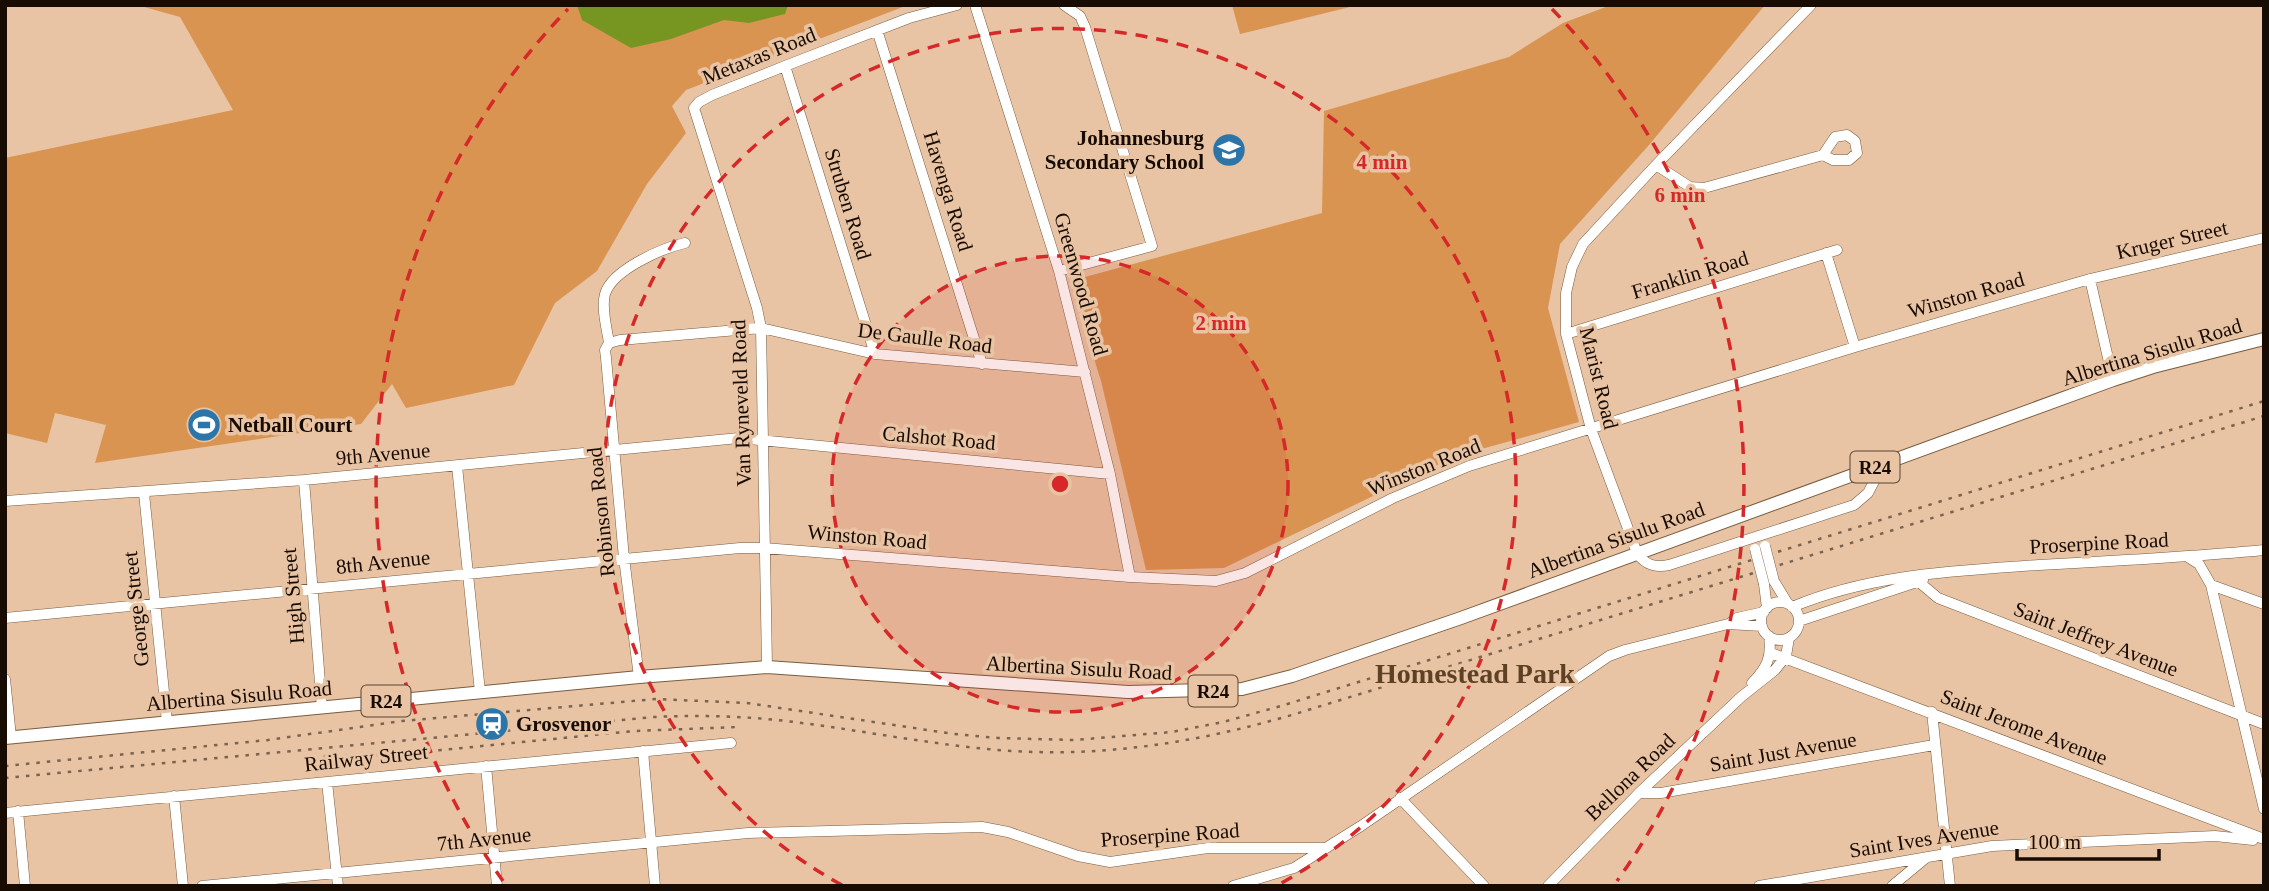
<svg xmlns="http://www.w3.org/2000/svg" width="2269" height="891" font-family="'Times New Roman',serif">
	<rect width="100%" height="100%" fill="#e8c4a4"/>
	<path fill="#d99451" d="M137 5H908L686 90 672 106 686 133 647 184 597 271 555 303 514 385 406 408 392 384 361 424 95 463 106 425 55 413 47 443 5 433V158L233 110 180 17Z
		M1232 5H1358L1240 34Z
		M1611 5H1765L1649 145 1560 244 1548 308 1579 422 1456 456 1224 568 1146 570 1101 381 1070 281 1322 213 1324 111 1509 57 1563 23Z"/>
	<path fill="#779621" d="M577 5H788L785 14 749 23 724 20 671 39 631 48 582 20Z"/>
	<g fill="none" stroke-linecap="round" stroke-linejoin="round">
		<g stroke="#7a5b3e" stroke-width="11">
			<path id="minor" d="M975 5 1059 271 1110 474 1130 577
				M1811 5 1656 165 1583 244 1572 267 1566 293V334L1591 429 1637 553C1645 565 1655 568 1669 565L1854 505 1868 493 1883 464
				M877 30 982 364
				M785 66 875 354
				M1656 165 1690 187 1704 188 1823 155 1833 160H1849L1857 153 1855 141 1847 135 1835 137 1823 155
				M1826 253 1855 347
				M1059 271 1152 246 1085 27 1080 16 1064 5
				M2090 279 2113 380
				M1566 334 1837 250
				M609 343C607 329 601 308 605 294 612 270 662 248 685 243
				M457 466 480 692
				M304 480 322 708
				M144 493 167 722
				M5 501 304 480 739 438 1110 474
				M2188 557 2199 564 2211 585 2264 809
				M1774 581 1788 604
				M1919 582 1938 598 2264 724
				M1764 584 1767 608
				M2211 585 2264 604
				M1761 621a19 19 0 1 1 38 0a19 19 0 1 1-38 0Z
				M1792 607C1871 574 1955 571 2039 565 2114 561 2189 557 2264 550
				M5 618 740 548H764L1130 577 1216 581 1245 573 1393 498 1469 466 1855 347 2090 279 2264 238
				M1799 621 1923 580
				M1729 624 1737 618 1764 612
				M1771 653 2264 839
				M767 667 761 328 757 308 694 108 699 102 712 95 785 66 909 18 957 5
				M639 677 624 558 606 358 605 350 609 343 620 340 761 328 875 354 1085 372
				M5 679 11 737
				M1752 683C1767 668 1772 657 1769 636
				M1932 712 1950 886
				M643 751 655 886
				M486 766 497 886
				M327 782 338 886
				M1639 793H1661L1934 745
				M174 796 183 886
				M1400 798 1484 886
				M18 811 25 886
				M5 813 731 743
				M202 886 748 833 982 827 1008 832 1078 856 1110 862 1208 848H1326
				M1233 886 1294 868 1361 826 1609 656 1625 650 1728 624 1762 626
				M1548 886 1639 793 1741 697 1775 670 1786 656 1789 638
				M1759 886 1992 846 2215 836 2253 840
				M1892 886 1927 857"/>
		</g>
		<g stroke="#7a5b3e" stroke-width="14">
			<path id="major" d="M5 738 639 677 767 667 1128 692 1242 689 1292 676 1461 618 2113 380 2153 367 2264 339"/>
		</g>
		<use href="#minor" stroke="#fff" stroke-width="10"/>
		<use href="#major" stroke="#fff" stroke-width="12"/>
		<path stroke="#7a634f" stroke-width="2.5" stroke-dasharray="3.5 7" stroke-linecap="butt" d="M323 757 401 754 634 731 738 727
			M5 766 268 740 402 721 656 699 747 703 954 734 998 738 1074 740 1172 732 1223 722 1281 706 2264 401
			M5 778 654 717C698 715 742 716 786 721 862 730 936 746 1012 751 1108 757 1204 741 1295 714L2264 416"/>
		<g stroke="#7a5b3e" stroke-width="11" stroke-linecap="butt">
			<path id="minor-bridge" d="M1765 546 1774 581
				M1755 549 1764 584"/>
		</g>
		<use href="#minor-bridge" stroke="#fff" stroke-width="10"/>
	</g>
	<circle cx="1060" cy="484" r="228" fill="#d62828" fill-opacity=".12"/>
	<g fill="none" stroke="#d62828" stroke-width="3.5" stroke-dasharray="12 9">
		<circle cx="1060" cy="484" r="228"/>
		<path d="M842 885A456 456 0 1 1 1278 885"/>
		<path d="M503 881A684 684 0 0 1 568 9M1552 9A684 684 0 0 1 1617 881"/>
	</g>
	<defs>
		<g id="school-disc" transform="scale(1.75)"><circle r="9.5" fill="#2c75a9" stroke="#e8c4a4"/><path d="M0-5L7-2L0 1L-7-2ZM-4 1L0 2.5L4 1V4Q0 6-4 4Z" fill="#fff"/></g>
		<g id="stadium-disc" transform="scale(1.75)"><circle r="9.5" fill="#2c75a9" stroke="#e8c4a4"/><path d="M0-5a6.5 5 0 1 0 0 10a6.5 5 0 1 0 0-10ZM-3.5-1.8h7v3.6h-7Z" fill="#fff"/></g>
		<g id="station-disc" transform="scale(1.75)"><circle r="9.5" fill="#2c75a9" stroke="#e8c4a4"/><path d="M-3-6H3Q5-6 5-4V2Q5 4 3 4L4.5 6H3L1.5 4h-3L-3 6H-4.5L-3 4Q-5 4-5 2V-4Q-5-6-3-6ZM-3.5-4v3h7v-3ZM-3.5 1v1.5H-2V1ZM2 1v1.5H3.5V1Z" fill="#fff"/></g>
	</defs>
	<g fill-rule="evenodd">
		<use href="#school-disc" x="1229" y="150"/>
		<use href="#stadium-disc" x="204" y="425"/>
		<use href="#station-disc" x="492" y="724"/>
	</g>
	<g text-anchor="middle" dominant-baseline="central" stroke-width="7" stroke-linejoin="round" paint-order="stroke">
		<g fill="#e8c4a4" stroke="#564233" stroke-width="2">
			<rect x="1850.5" y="451.5" width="49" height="31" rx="5"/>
			<rect x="1188.5" y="675.5" width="49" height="31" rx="5"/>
			<rect x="361.5" y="685.5" width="49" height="31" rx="5"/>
		</g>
		<g font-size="19" font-weight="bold" fill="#170b02">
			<text x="1875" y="467">R24</text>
			<text x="1213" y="691">R24</text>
			<text x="386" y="701">R24</text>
		</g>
		<g font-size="21" fill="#170b02" stroke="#e8c4a4">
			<text transform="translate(759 56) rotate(-22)">Metaxas Road</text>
			<text transform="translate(948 191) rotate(73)">Havenga Road</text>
			<text transform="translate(848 204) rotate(73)">Struben Road</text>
			<text transform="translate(2172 240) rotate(-13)">Kruger Street</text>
			<text transform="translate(1690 275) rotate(-17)">Franklin Road</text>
			<text transform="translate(1081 284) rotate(74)">Greenwood Road</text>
			<text transform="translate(1966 295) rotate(-16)">Winston Road</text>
			<text transform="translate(925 338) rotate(7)">De Gaulle Road</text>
			<text transform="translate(2152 352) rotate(-17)">Albertina Sisulu Road</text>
			<text transform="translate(1599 378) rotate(76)">Marist Road</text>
			<text transform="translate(741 403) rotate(-92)">Van Ryneveld Road</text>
			<text transform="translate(939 438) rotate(5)">Calshot Road</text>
			<text transform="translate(383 454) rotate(-5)">9th Avenue</text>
			<text transform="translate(1424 467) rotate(-22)">Winston Road</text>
			<text transform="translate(601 512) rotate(-96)">Robinson Road</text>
			<text transform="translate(867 537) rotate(5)">Winston Road</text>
			<text transform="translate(1616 540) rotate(-20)">Albertina Sisulu Road</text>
			<text transform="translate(2099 543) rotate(-3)">Proserpine Road</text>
			<text transform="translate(383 562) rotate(-6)">8th Avenue</text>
			<text transform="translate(293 596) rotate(-95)">High Street</text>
			<text transform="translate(136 609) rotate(-96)">George Street</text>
			<text transform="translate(2096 639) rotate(21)">Saint Jeffrey Avenue</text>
			<text transform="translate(1079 668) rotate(3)">Albertina Sisulu Road</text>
			<text transform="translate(239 696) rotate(-5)">Albertina Sisulu Road</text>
			<text transform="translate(2024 727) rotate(21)">Saint Jerome Avenue</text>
			<text transform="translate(1783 752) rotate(-10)">Saint Just Avenue</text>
			<text transform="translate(366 758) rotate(-6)">Railway Street</text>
			<text transform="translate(1630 777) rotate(-44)">Bellona Road</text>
			<text transform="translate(1170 835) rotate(-4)">Proserpine Road</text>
			<text transform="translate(484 839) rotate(-6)">7th Avenue</text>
			<text transform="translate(1924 839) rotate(-9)">Saint Ives Avenue</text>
		</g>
		<g font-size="21" font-weight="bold" fill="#170b02" stroke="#e8c4a4" text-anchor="start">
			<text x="1204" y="138" text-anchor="end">Johannesburg<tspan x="1204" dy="24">Secondary School</tspan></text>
			<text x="228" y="425">Netball Court</text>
			<text x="516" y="724">Grosvenor</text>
		</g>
		<g font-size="28" font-weight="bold" fill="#5e4024" stroke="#e8c4a4">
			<text x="1475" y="673">Homestead Park</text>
		</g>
	</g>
	<circle cx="1060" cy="484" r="10" fill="#d62828" stroke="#e8c4a4" stroke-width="3.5"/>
	<g font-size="21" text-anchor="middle" font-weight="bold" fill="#d62828" stroke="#e8c4a4" stroke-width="7" stroke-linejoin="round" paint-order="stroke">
		<text x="1382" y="169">4 min</text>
		<text x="1680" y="202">6 min</text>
		<text x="1221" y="330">2 min</text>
	</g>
	<rect width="2269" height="891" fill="none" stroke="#170b02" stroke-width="14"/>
	<path d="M2017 849v10h142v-10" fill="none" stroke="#170b02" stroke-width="3.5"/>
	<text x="2028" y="849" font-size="21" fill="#170b02" stroke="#e8c4a4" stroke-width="5" paint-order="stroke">100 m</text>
</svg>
